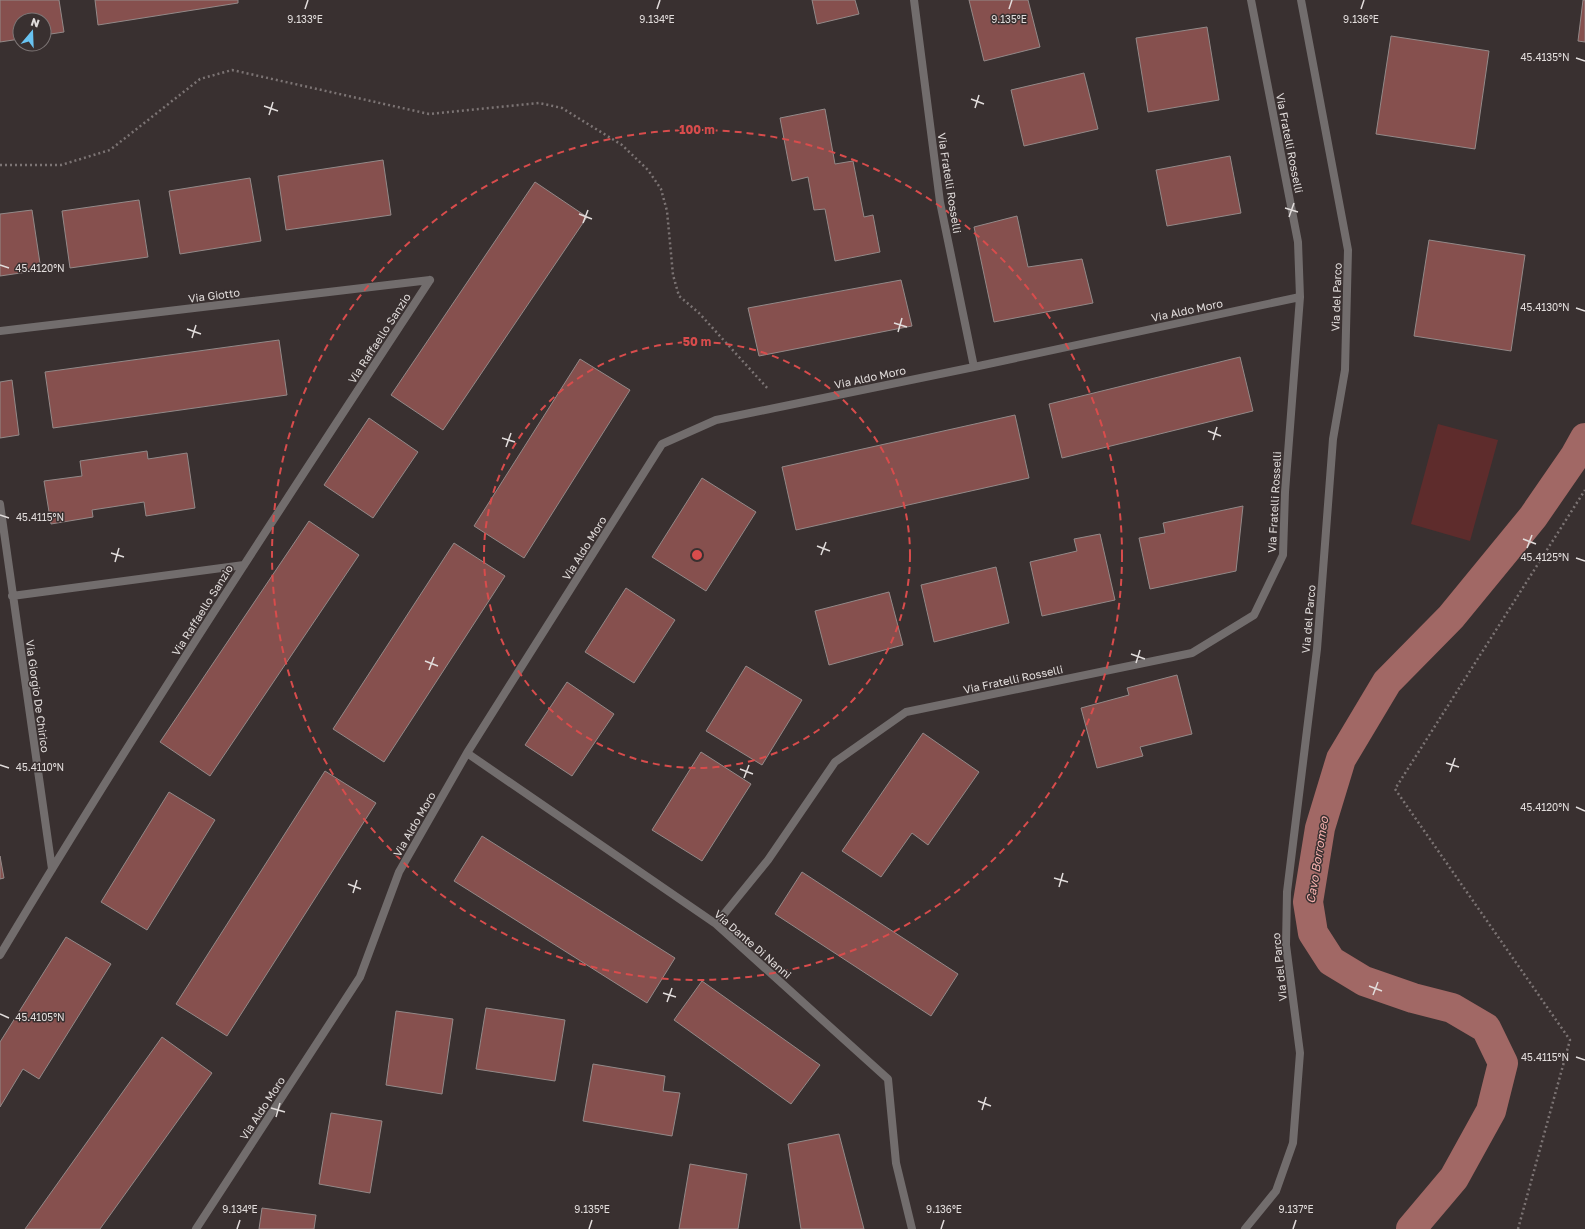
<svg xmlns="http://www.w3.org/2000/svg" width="1585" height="1229" font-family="'Golos Text',sans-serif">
	<rect width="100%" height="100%" fill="#393030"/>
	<path fill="#5e2c2c" d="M1438 424 1498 440 1470 541 1411 524Z"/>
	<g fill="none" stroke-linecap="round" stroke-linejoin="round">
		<path stroke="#a16865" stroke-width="30" d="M1411 1229 1454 1178 1491 1111 1503 1063 1486 1028 1452 1008 1413 998 1364 981 1331 961 1313 933 1308 902 1320 828 1341 759 1387 682 1451 617 1533 517 1575 456 1585 438"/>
	</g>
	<path fill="#86504e" stroke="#938988" d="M0 0H59L64 32 44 35V20H20V39L0 42Z
		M95 0H238V3L98 25Z
		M812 0H855L859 14 817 24Z
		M969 0H1028L1040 47 984 61Z
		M1583 0H1585V42L1578 41Z
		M1207 27 1219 100 1148 112 1136 38Z
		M1391 36 1489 51 1475 149 1376 134Z
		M1084 73 1098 129 1024 146 1011 90Z
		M825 109 835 164 853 161 864 217 873 215 880 252 835 261 825 209 814 210 808 177 792 181 780 118Z
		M1230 156 1241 213 1167 226 1156 170Z
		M383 160 391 215 286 230 278 176Z
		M250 178 261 241 180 254 169 191Z
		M535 182 587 217 443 430 391 395Z
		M139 200 148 257 70 268 62 211Z
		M32 210 41 270 0 276V214Z
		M1017 216 1028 267 1082 259 1093 303 994 322 974 227Z
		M1429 240 1525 255 1511 351 1414 336Z
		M901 280 912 326 759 356 748 308Z
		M279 340 287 395 53 428 45 372Z
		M1240 357 1253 411 1062 458 1049 404Z
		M580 359 630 390 524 558 474 526Z
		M12 380 19 435 0 438V382Z
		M1015 415 1029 478 796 530 782 467Z
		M369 418 418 452 373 518 324 485Z
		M147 451 148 459 187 453 195 508 146 516 144 502 92 510 93 517 51 524 44 481 82 476 80 461Z
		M702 478 756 512 706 591 652 557Z
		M1243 506 1236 571 1150 589 1139 538 1165 533 1163 523Z
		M309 521 359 555 210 776 160 742Z
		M1100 534 1115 600 1042 616 1030 562 1077 551 1074 539Z
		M454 543 505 576 384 762 333 729Z
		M996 567 1009 623 934 642 921 585Z
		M626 588 675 620 634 683 585 652Z
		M889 592 903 645 829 665 815 611Z
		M746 666 802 700 762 765 706 731Z
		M1177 675 1192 734 1140 747 1143 756 1097 768 1081 708 1129 695 1127 688Z
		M567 682 614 714 572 776 525 745Z
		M923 733 979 772 928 845 912 833 881 877 842 851Z
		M701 752 751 784 702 861 652 830Z
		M325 771 376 803 227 1036 176 1004Z
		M169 792 215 820 147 930 101 902Z
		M482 836 675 958 647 1003 454 881Z
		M0 856 4 878 0 879Z
		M802 872 958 974 931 1016 775 914Z
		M66 937 111 964 39 1079 23 1069 0 1107V1042Z
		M702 981 820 1065 791 1104 674 1020Z
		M486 1008 565 1020 555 1081 476 1069Z
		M396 1011 453 1019 442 1094 386 1085Z
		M162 1037 212 1073 100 1229H25Z
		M593 1064 665 1076 663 1091 680 1093 672 1136 583 1121Z
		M331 1113 382 1121 370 1193 319 1184Z
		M839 1134 864 1229H801L788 1144Z
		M690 1164 747 1174 738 1229H679Z
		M262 1208 316 1215 314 1229H259Z"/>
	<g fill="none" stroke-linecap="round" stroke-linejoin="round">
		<path stroke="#7c7474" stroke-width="2.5" stroke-dasharray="2 3" stroke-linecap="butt" d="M0 165H61L110 150 200 79 232 70 429 114 539 103 562 108 622 145 648 170 661 189 667 211 673 275 679 296 699 313 769 390
			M1518 1229 1570 1040 1395 789 1585 490"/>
		<path stroke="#726d6d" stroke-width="8" d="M914 0 940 202 974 367
			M0 331 430 280
			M0 504 52 869
			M12 596 244 565
			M467 753 716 924 888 1079 896 1163 912 1229
			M716 924 768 860 835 762 906 712 1192 653 1254 615 1283 555 1285 492 1300 297 1298 242 1251 0
			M0 955C137 726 284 503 430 280
			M196 1229 360 977 399 872 467 753 662 444 716 420 974 367 1300 297
			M1245 1229 1276 1191 1293 1143 1300 1053 1286 945 1287 892 1317 649 1333 439 1345 370 1348 250 1301 0"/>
	</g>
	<path fill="none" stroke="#e2dddc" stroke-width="1.5" d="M305 9 308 0M657 9 660 0M1009 9 1012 0M1361 9 1364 0M1576 58 1585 61M971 99 984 104M264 106 278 111M975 108 979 95M269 115 273 102M1285 208 1298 212M579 214 592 219M1289 217 1294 203M583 223 588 210M0 265 9 268M1576 308 1585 311M894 323 907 327M187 329 201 334M898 332 902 318M192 338 196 325M1208 431 1221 436M502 438 515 442M1213 440 1217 427M506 447 511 433M0 515 9 518M1523 539 1536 544M817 546 830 551M1527 548 1532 535M111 553 124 557M821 555 826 542M1576 558 1585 561M115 562 119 548M1131 654 1145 659M425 661 438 666M1136 663 1140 650M429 670 434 657M1446 763 1459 767M0 765 9 768M740 769 753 774M1450 772 1455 758M744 778 749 765M1576 807 1585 811M1054 878 1068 882M348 884 361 889M1059 887 1063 873M353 893 357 880M1369 986 1382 991M663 993 676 997M1373 995 1378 982M667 1002 672 988M0 1014 9 1018M1576 1057 1585 1060M978 1101 991 1106M271 1108 285 1112M982 1110 986 1097M276 1117 280 1103M237 1229 240 1220M589 1229 592 1220M941 1229 944 1220M1293 1229 1296 1220"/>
	<g fill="none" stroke="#d84c4c" stroke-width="2" stroke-dasharray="7 5">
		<circle cx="697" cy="555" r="213"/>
		<circle cx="697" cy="555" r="425"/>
	</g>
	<g text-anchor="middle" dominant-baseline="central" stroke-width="3" stroke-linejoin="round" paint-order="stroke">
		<g font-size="11" fill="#e2dddc" stroke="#393030">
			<text transform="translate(1290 143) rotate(79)">Via Fratelli Rosselli</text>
			<text transform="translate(950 183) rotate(81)">Via Fratelli Rosselli</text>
			<text transform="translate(214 295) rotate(-7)">Via Giotto</text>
			<text transform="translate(1336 297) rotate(-88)">Via del Parco</text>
			<text transform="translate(1187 310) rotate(-12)">Via Aldo Moro</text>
			<text transform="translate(379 338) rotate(-57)">Via Raffaello Sanzio</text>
			<text transform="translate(870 377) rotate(-12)">Via Aldo Moro</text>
			<text transform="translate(1274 502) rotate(-87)">Via Fratelli Rosselli</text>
			<text transform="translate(584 548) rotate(-58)">Via Aldo Moro</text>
			<text transform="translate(202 610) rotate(-58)">Via Raffaello Sanzio</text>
			<text transform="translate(1308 619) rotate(-85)">Via del Parco</text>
			<text transform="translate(1013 679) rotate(-12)">Via Fratelli Rosselli</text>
			<text transform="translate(38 696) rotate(82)">Via Giorgio De Chirico</text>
			<text transform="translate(414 824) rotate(-60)">Via Aldo Moro</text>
			<text transform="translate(753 944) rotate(41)">Via Dante Di Nanni</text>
			<text transform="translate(1279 967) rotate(-96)">Via del Parco</text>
			<text transform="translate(262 1108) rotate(-57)">Via Aldo Moro</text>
		</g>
		<g font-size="12" font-style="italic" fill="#f8b1ae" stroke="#393030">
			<text transform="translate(1317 860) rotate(-81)">Cavo Borromeo</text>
		</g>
	</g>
	<g font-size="10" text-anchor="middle" fill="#e2dddc" stroke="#393030" stroke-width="3" stroke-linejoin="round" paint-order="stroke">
		<text x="305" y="23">9.133°E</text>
		<text x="657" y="23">9.134°E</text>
		<text x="1009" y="23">9.135°E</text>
		<text x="1361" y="23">9.136°E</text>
		<text x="1545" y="61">45.4135°N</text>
		<text x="40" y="272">45.4120°N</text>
		<text x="1545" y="311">45.4130°N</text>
		<text x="40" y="521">45.4115°N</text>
		<text x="1545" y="561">45.4125°N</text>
		<text x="40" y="771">45.4110°N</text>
		<text x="1545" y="811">45.4120°N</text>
		<text x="40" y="1021">45.4105°N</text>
		<text x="1545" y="1061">45.4115°N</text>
		<text x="240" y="1213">9.134°E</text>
		<text x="592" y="1213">9.135°E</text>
		<text x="944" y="1213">9.136°E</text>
		<text x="1296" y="1213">9.137°E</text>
	</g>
	<circle cx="697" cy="555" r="6" fill="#d84c4c" stroke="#393030" stroke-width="2"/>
	<g font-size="12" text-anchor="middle" font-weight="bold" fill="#d84c4c" stroke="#393030" stroke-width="3" stroke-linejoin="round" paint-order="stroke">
		<text x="697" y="134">100 m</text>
		<text x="697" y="346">50 m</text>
	</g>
	<g transform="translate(32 32) rotate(19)"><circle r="19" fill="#393030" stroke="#7d7575"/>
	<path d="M0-3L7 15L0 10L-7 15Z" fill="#69c3f1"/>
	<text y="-6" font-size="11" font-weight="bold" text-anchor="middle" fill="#e2dddc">N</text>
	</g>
</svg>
